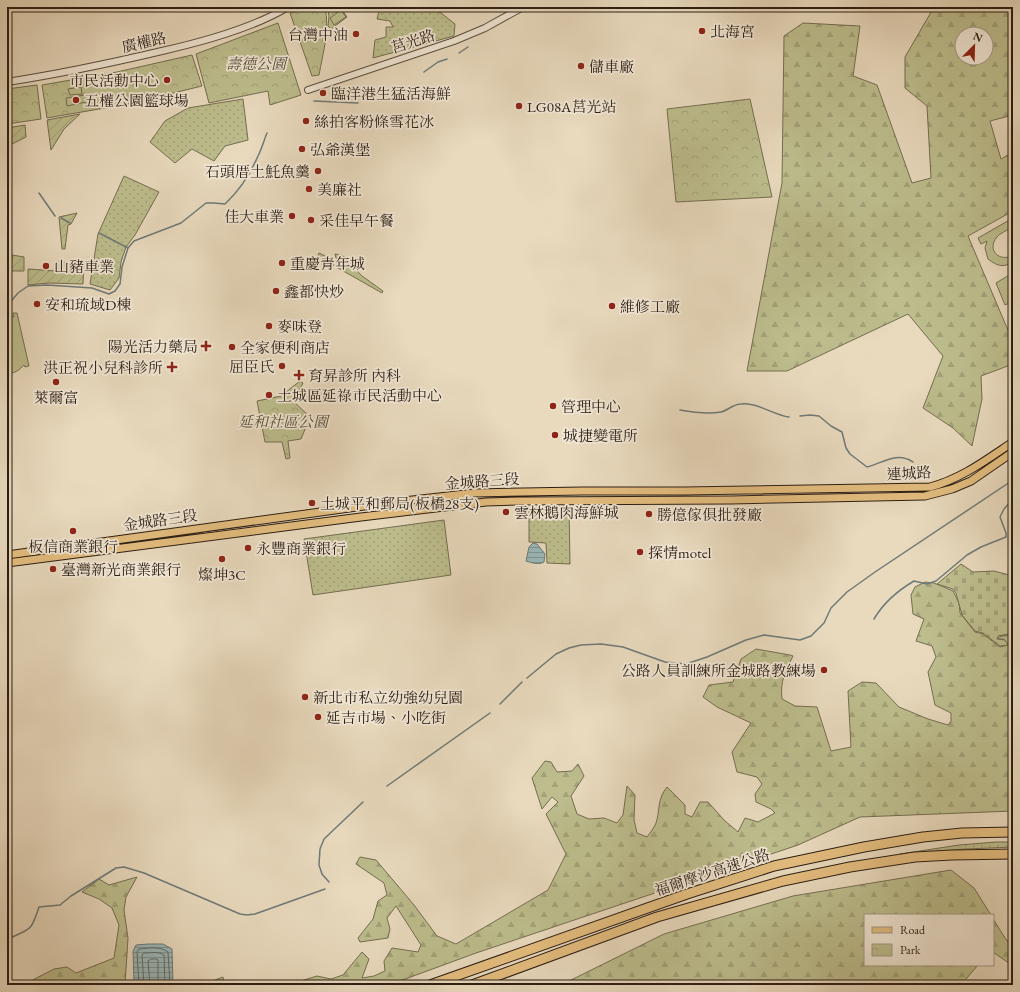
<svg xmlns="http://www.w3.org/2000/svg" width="1020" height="992" font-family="'EB Garamond','Noto Serif TC',serif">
	<defs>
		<pattern id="grass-dots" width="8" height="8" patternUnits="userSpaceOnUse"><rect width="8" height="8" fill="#bdbd8d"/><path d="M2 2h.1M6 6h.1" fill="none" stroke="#a3a279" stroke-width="1.8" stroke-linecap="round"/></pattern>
		<pattern id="forest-firs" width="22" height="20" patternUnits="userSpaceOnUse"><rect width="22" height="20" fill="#bdbd8d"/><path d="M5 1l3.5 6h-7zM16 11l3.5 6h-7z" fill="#a3a279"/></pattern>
		<pattern id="cemetery-stones" width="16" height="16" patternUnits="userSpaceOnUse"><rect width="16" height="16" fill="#bdbd8d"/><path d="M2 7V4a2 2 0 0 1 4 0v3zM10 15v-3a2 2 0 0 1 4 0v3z" fill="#a3a279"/></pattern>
		<pattern id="park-crowns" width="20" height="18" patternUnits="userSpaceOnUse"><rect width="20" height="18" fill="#bdbd8d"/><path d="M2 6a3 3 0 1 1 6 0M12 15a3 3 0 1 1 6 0" fill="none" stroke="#a3a279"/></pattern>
		<pattern id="garden-furrows" width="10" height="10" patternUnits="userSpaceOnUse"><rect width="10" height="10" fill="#bdbd8d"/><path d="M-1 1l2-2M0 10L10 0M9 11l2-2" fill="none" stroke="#a3a279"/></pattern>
		<pattern id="water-rules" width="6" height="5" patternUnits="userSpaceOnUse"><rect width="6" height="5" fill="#9ab8ba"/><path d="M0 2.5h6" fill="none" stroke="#7e9596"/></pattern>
	</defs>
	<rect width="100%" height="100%" fill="#e9dabe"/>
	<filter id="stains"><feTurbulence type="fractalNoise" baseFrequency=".005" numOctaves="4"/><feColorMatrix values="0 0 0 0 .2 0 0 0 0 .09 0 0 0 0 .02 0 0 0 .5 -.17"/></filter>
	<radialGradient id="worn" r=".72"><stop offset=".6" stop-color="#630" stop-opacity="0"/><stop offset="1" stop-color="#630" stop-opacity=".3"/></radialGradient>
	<path fill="url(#grass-dots)" stroke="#746e51" d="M380 7H428L441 13 455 24 454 36 373 58 375 40 386 37V27H393L390 21 377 19Z
		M243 99 248 140 225 146 214 161 192 149 175 163 150 142 165 121 188 108Z
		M124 176 159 192 135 235 126 247 121 262 119 278 110 290 90 284 98 234Z
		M529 508H569L570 564 547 563 546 543 529 542Z
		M444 520 451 575 313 595 304 539Z
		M996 842H1013V847L966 849 900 854 959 845Z"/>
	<path fill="url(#forest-firs)" stroke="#746e51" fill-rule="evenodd" d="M934 7H1013V115L990 121 1001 159 1013 152V211L968 236 1013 342V364L981 376 982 399 972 446 953 428 923 408 943 356 908 314 787 371H747L782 183 784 36 803 23 860 26 853 76 877 85 912 183 931 178 927 106 905 88V57ZM962 34H986V58H962Z
		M925 582 934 583 953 591 959 603 960 613 975 632 983 634 1000 647 1008 645 1004 639H998L999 637 1010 634 1011 628 1013 626V811L860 817 798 845 476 953 389 985H288L317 976 331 979 343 975 362 952 369 959 362 978 374 976 385 971 384 961 392 948 418 952 421 945 396 906 387 918 390 929 388 938 360 942 358 938 373 919 378 901 387 895 384 883 356 864 360 857 376 860 414 905 437 936 456 944 548 890 566 854 546 814 558 802 552 797 542 809 532 778 545 761 551 762 557 772 572 771 578 764 584 776 571 796 577 814 589 819 604 818 617 823 623 815 627 786 635 795 634 820 637 833 647 837C650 833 654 828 656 823 660 811 657 799 667 787L685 805V814L692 817 700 802H708L724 820 738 832 745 818 758 822 775 813 771 809 756 802 755 794 762 784 757 777 737 772 732 752 751 723 717 707 703 697 709 685 733 682 741 659 756 649 790 655 793 656C785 672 780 681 782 699L795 706 817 707 831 751 851 747 848 691 862 682 876 683 899 707 928 719 948 725 951 721V713L935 705 928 672 936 657 932 646 916 641 924 619 913 614 911 595 915 587Z
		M951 870 974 888 991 915H865V965H978L961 985H561L664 934 793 896Z
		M137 877 126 897 124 910 128 938 125 985H23L54 969 67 967 76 973 114 958 119 925 112 908 99 899 82 892 99 879 109 885Z
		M993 919 1007 941H1013V966L993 952Z
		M223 977 224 985H202Z"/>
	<path fill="url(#cemetery-stones)" stroke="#746e51" d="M961 564 973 572 994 571 1013 576V625L1010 628 1009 634 998 636 997 639 1005 640 1008 645 1000 646 983 633 975 631 962 615 956 593 953 589 937 584Z"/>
	<path fill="url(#park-crowns)" stroke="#746e51" d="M300 7H325C330 29 323 53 319 75L312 76 290 13Z
		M327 7H340L347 17 331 29 328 26 329 16Z
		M278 23 301 95 270 105 268 91 209 103 196 54Z
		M192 55 202 86 128 104 47 118 42 85 117 72Z
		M37 85 41 119 7 124V89Z
		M750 99 772 197 676 202 667 109Z
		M319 253 339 263 340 261 336 258 335 254C349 255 353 268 362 276 369 281 376 286 383 291L382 293 331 264 329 267 316 260Z
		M300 381 303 383 298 393 296 392 293 401 310 417 301 439 288 441 290 458 286 459 282 442H265L257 401 281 396Z"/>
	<path fill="url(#garden-furrows)" stroke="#746e51" d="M80 114 64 129 51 150 47 120Z
		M25 125 26 137 12 144 9 143 7 141V128Z
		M77 213 71 224 68 225 65 249H62L59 217Z
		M12 255 24 257V271H11Z
		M56 262 84 263 83 284 49 283 28 285V269L56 271Z"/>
	<path fill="#bdbd8d" stroke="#746e51" d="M341 10 346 17 334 25 330 18Z
		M81 87 82 94 70 95 68 89Z
		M85 95 86 102 67 106 66 98Z
		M1013 218V227C1008 230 1000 233 997 237 986 250 1000 263 1013 255V262C1003 268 997 266 988 259L985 248 987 241 981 244 978 238Z
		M1011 274 1013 277V301L1005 305 996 283Z
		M13 313H17L29 366 25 367 24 365C19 370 15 374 7 373V314L14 317Z"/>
	<path fill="url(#water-rules)" stroke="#6e7a78" d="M533 543 537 544 545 554 544 562C539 565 532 563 526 561L529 547Z
		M148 944H163L172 949 173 985H136L134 983 133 951 136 945Z"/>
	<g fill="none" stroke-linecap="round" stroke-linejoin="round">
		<path stroke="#626b68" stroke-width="1" d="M139 985 137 952 139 949C149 948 160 946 168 952L170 985
			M144 985 142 955 144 953C150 953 158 951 164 955L165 985
			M150 985 148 961 151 959H157L158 960V985"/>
		<path stroke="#6e7a78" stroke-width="1.5" d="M459 53 468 47
			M424 72 438 62 447 59
			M314 101 358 103
			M39 193 55 216
			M61 218 70 223
			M99 233 128 248
			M7 306 18 293 28 286 47 285 92 288 109 294 115 291 120 284 122 267 128 248 134 241 181 223 206 203H214L225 204C240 190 250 175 258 156 262 148 264 140 267 133
			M680 410C691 412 709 414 721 412 727 411 733 404 741 404 758 402 773 415 789 417
			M800 416 810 415 819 416 831 426 842 432 846 448 850 454 867 467C883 463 897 451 913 462
			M918 465 930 473
			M874 619C884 602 897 591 914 581L927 584 936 581 967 555 981 547 1006 537V533L1000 517 1004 509 1013 499
			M527 678 556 654 569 648 581 645 601 644 623 647 665 662 686 664 707 657 746 640 764 635 800 640 811 636 824 623 831 608 847 592 875 572 1013 480
			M500 704 522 682
			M387 786 490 713
			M329 882 322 874 319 865 320 849 324 839 363 802
			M7 940C30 927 30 935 39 907L60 905 71 896 116 868 124 867 144 873 240 914 247 915 255 914 325 889"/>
		<g stroke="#5a4d3f" stroke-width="8">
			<path id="minor" d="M7 82C59 74 111 63 162 51 202 42 253 28 288 7
				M308 90 454 41 485 28 523 7"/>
		</g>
		<g stroke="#2b1e15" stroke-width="9">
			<path id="major" d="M7 555 386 503 474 493 582 491H684L930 487C961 479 986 460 1013 442
				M7 563 361 517 486 502 521 501 731 500 925 496 952 489 971 481 1013 452"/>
		</g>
		<g stroke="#2b1e15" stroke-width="11">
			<path id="highway" d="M430 985 687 894 774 866 864 847 923 837 962 833 1013 832
				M472 985 657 917 783 881 850 867 915 857 952 855 1013 854"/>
		</g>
		<use href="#minor" stroke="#f1e7d5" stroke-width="6"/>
		<use href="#major" stroke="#e4bd7f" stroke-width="7"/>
		<use href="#highway" stroke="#e4bd7f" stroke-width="9"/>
	</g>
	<g fill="#8f2418" stroke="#f1e7d5" stroke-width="1.5">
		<circle cx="702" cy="31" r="4"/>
		<circle cx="356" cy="34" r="4"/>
		<circle cx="581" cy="66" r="4"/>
		<circle cx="167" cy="80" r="4"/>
		<circle cx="323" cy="93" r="4"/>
		<circle cx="76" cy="100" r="4"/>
		<circle cx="519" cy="106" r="4"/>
		<circle cx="306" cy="121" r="4"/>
		<circle cx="302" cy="149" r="4"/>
		<circle cx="318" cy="171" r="4"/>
		<circle cx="309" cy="189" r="4"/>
		<circle cx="292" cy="216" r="4"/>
		<circle cx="311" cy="220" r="4"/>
		<circle cx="282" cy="263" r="4"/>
		<circle cx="46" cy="266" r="4"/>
		<circle cx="276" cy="291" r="4"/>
		<circle cx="37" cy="304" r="4"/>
		<circle cx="612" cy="306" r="4"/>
		<circle cx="269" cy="326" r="4"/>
		<path d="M204 340h4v4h4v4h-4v4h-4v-4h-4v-4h4z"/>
		<circle cx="232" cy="347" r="4"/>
		<circle cx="282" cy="366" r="4"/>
		<path d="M170 361h4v4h4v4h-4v4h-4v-4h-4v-4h4z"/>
		<path d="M297 369h4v4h4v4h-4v4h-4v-4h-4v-4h4z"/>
		<circle cx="56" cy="382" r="4"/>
		<circle cx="269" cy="395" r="4"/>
		<circle cx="553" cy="406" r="4"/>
		<circle cx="555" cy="435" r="4"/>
		<circle cx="312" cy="503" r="4"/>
		<circle cx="506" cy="512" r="4"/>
		<circle cx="649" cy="514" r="4"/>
		<circle cx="73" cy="531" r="4"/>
		<circle cx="248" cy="548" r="4"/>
		<circle cx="640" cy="552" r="4"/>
		<circle cx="222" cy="559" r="4"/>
		<circle cx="53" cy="569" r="4"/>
		<circle cx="824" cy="670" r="4"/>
		<circle cx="305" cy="697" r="4"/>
		<circle cx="318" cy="717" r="4"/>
	</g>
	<g text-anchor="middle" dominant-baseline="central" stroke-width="3.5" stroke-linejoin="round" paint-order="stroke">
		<g font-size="15" fill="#2b1e15" stroke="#f1e7d5" text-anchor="start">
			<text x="710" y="31">北海宮</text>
			<text x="348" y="34" text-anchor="end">台灣中油</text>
			<text x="589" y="66">儲車廠</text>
			<text x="159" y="80" text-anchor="end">市民活動中心</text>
			<text x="331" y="93">臨洋港生猛活海鮮</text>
			<text x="84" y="100">五權公園籃球場</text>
			<text x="527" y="106">LG08A莒光站</text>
			<text x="314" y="121">絲拍客粉條雪花冰</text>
			<text x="310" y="149">弘爺漢堡</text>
			<text x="310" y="171" text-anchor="end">石頭厝土魠魚羹</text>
			<text x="317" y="189">美廉社</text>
			<text x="284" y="216" text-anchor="end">佳大車業</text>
			<text x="319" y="220">采佳早午餐</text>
			<text x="290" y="263">重慶青年城</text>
			<text x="54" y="266">山豬車業</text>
			<text x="284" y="291">鑫都快炒</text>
			<text x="45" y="304">安和琉域D棟</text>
			<text x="620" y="306">維修工廠</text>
			<text x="277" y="326">麥味登</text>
			<text x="198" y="346" text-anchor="end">陽光活力藥局</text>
			<text x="240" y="347">全家便利商店</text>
			<text x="274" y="366" text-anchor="end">屈臣氏</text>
			<text x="163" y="367" text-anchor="end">洪正祝小兒科診所</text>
			<text x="308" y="375">育昇診所 內科</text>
			<text x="277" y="395">土城區延祿市民活動中心</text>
			<text x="56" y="397" text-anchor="middle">萊爾富</text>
			<text x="561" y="406">管理中心</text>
			<text x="563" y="435">城捷變電所</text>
			<text x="320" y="503">土城平和郵局(板橋28支)</text>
			<text x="514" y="512">雲林鵝肉海鮮城</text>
			<text x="657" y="514">勝億傢俱批發廠</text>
			<text x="73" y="546" text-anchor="middle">板信商業銀行</text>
			<text x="256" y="548">永豐商業銀行</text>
			<text x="648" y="552">探情motel</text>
			<text x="61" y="569">臺灣新光商業銀行</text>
			<text x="222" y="574" text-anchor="middle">燦坤3C</text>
			<text x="816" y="670" text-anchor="end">公路人員訓練所金城路教練場</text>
			<text x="313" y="697">新北市私立幼強幼兒園</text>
			<text x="326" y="717">延吉市場、小吃街</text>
		</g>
		<g font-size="15" fill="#2b1e15" stroke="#f1e7d5">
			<text transform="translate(413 41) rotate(-18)">莒光路</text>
			<text transform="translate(144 42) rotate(-13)">廣權路</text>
			<text transform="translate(909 473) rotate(-3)">連城路</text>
			<text transform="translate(482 481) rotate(-4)">金城路三段</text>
			<text transform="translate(160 520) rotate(-8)">金城路三段</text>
			<text transform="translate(712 872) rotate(-18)">福爾摩沙高速公路</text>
		</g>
		<g font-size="15" font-style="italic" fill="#574e39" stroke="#f1e7d5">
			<text x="256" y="63">壽德公園</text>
			<text x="283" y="421">延和社區公園</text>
		</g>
	</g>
	<rect width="1020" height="992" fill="none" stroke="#e9dabe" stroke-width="24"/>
	<rect x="8" y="8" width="1004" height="976" fill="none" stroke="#2b1e15" stroke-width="2"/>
	<rect x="12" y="12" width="996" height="968" fill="none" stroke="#2b1e15"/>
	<rect x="864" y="914" width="130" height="52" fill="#f1e7d5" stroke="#a29788"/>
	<rect x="872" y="927" width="20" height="6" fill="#e4bd7f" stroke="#a29788"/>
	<text x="900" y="934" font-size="12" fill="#2b1e15">Road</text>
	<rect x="872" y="944" width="20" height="12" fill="url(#park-crowns)" stroke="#a29788"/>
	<text x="900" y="954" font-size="12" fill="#2b1e15">Park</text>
	<g transform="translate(974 46) rotate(23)"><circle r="19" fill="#f1e7d5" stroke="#a29788"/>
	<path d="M0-3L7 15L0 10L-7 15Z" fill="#8f2418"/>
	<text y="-6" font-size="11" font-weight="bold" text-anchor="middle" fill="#2b1e15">N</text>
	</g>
	<rect width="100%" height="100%" filter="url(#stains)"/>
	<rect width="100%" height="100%" fill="url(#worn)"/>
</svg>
